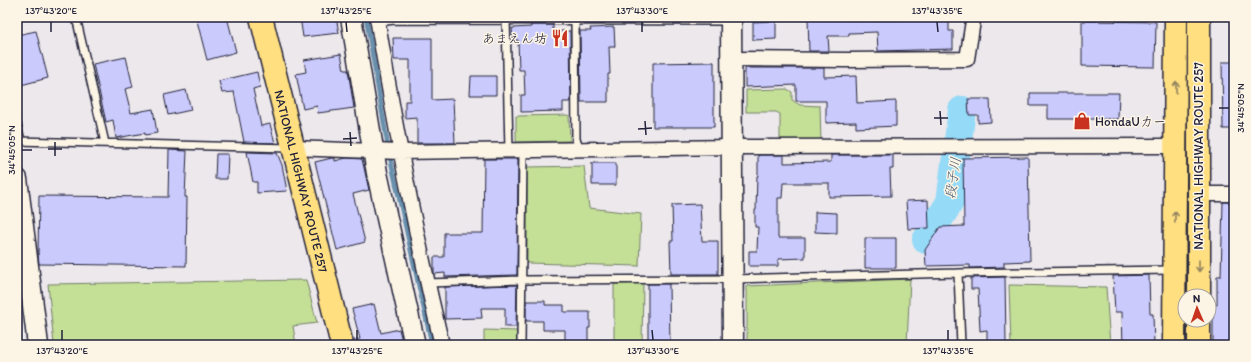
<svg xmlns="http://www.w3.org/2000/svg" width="1251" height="362" font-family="Itim,'Klee One',sans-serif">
	<rect width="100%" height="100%" fill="#ede8ec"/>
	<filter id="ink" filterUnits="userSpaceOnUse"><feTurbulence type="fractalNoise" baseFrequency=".025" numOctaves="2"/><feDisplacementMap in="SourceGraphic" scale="8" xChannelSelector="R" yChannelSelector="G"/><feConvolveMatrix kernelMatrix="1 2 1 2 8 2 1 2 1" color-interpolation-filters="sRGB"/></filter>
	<g filter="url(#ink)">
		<path fill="#c4df96" stroke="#738068" d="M1187 17H1192L1189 136H1185Z
			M787 89 792 92V100L800 105 820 106 821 143 780 142V114L776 112H746V90Z
			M569 115 570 141 516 142V116Z
			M1187 152 1189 153 1188 296H1185V320H1187L1186 345H1182L1184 153Z
			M584 166 589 208 641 214 639 266 527 263V167Z
			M910 279 907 345H747V286Z
			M306 280 317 323 293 326 296 345H54L48 284Z
			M643 283 642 345H614V284Z
			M1009 285 1106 287 1110 345H1011Z
			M484 330 517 331V345H484Z"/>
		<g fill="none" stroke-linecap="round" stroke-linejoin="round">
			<path stroke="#6790ac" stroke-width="4.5" d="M366 17 389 153 432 345"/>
			<path stroke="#95daf7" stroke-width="28" d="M926 240 950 202 962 110"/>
		</g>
		<path fill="#cacafd" stroke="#22223b" d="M196 17H227L236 52 207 60Z
			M300 17H336L339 33 303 37Z
			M808 17 849 18V20H900V17H949V31H953V49L878 51 877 32 849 33V36H828L829 51H809Z
			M776 21V39L753 40V22Z
			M1082 21 1156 22 1155 67 1082 66Z
			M531 25H553V31H570L571 102H563V111L521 112V95H525L524 70H519L518 40H513L512 28 531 27Z
			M614 27 615 47H609L610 74H608V102H581L580 31H591L590 28Z
			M36 31 48 78 17 86V35Z
			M393 38H432V100L453 99 455 143H417V117L405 118V101H410V60H394Z
			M341 54 344 70H348L354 108 318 113 317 106 303 109 296 74 306 72 304 60Z
			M126 57 133 87 125 89 131 113 153 109 157 133 145 135V133L116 138 113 120 106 122 93 64Z
			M714 62V127H653V63Z
			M1222 62H1234V129H1223Z
			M745 68H824V77L856 76 857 103 896 101V126L856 128V122L826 123V101H796V85L745 87Z
			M257 72 260 87 253 89 261 126 270 124 275 143 244 142 234 92 222 93 219 81Z
			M471 76H496V95H470Z
			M186 90 191 110 168 115 164 95Z
			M1030 93H1119L1118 119H1048V106H1030Z
			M968 99H990L991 122 978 123V115H969Z
			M169 150 187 151 185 197H187L186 266 39 264 38 253 39 196 168 197Z
			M247 152 277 153 282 165 287 191 257 193V182H253Z
			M216 154H228L227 179H215Z
			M758 155H784V163L831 162V155H893V169H890L891 196 829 197V183H783L782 198H778V238H805V258L778 259V266H749V251H757L758 227H755V210H756L757 176H758Z
			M1028 157 1030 261 1004 262V267L970 268V265L926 266 925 250 940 227 964 226 963 158Z
			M332 158H335V161L346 158 362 159 369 190 353 194 365 242 337 250 315 162Z
			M484 159H518L517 275 445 277V273L434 274V257H444V233H483Z
			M592 163H616V185H592Z
			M928 200 929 228 908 229 906 201Z
			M1223 202H1234V345H1213V305H1217V276H1221Z
			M700 204 702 241H718V274H671L670 241H673L672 205Z
			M815 212 837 213V233L815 232Z
			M865 238H896V268H865Z
			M1149 275 1150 314H1153L1154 345H1123L1122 312H1115L1113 276Z
			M1005 277 1006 345H987V330L980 331 978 289H971V278Z
			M648 284H669L670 345H648Z
			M517 285 516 327H505V308H481L482 318 445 319V287Z
			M526 301H545V305H564V312H590V328H588V345H565V330H543V321H526Z
			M374 304 381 333 399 329 403 345H354V340L360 339 352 309Z"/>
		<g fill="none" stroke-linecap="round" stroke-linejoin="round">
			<g stroke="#22223b" stroke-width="10">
				<path id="lane" d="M76 17 105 143
					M506 17 509 151
					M575 21 576 139 579 149
					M378 22 394 20 729 21
					M17 124 21 141
					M17 141 291 148
					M958 273 961 345
					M427 283 522 280 733 279 958 273 1172 270
					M521 345 523 150"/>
			</g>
			<g stroke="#22223b" stroke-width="17">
				<path id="street" d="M377 17C395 127 416 237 442 345
					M732 59 846 60 967 59 973 21
					M292 148 400 152 733 147 1176 146
					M1198 194H1234"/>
			</g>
			<g stroke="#22223b" stroke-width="23">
				<path id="secondary" d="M351 17 377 173 415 345
					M731 17 733 345
					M17 179 38 345"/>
			</g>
			<g stroke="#22223b" stroke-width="25">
				<g id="highway">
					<path id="s1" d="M261 17 342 345"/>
					<path d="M1199 296V17"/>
					<path d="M1174 345 1176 17"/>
					<path d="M1199 345V320"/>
				</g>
			</g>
			<use href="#lane" stroke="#fcf5e5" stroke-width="7"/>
			<use href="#street" stroke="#fcf5e5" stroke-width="14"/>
			<use href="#secondary" stroke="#fcf5e5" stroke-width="20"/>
			<use href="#highway" stroke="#ffdf80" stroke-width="22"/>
		</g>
		<defs><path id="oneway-shaft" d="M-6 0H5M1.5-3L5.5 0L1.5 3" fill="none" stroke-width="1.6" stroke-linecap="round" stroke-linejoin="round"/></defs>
		<g stroke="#90805e">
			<use href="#oneway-shaft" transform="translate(1176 87) rotate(-90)"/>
			<use href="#oneway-shaft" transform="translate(1175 217) rotate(-89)"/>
			<use href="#oneway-shaft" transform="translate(1199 266) rotate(90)"/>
		</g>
	</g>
	<path fill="none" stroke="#22223b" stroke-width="1.5" d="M51 22V32M346 22 347 32M642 22V32M937 22 938 32M1219 108H1229M940 111 941 125M934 118H948M645 121 646 135M638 129 652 128M350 132 351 146M343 139 357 138M55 142V156M48 149H62M22 150H32M62 330V340M357 330V340M652 330 653 340M948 330V340"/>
	<defs>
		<g id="restaurant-bare" transform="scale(1.38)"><path d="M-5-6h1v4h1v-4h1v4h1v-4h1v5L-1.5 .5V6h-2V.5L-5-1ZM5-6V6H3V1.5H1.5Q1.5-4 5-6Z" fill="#c8321e" stroke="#fcf5e5" stroke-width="2.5" paint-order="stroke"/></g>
		<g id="shop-bare" transform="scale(1.38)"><path d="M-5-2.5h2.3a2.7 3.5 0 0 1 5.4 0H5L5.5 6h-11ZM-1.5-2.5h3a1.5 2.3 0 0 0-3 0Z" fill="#c8321e" stroke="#fcf5e5" stroke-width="2.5" paint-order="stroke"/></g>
	</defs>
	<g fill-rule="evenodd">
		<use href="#restaurant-bare" x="560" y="38"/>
		<use href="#shop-bare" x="1082" y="121"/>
	</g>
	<g text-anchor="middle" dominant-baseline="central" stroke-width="3" stroke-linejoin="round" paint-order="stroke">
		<g font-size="13" fill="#22223b" stroke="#fcf5e5" text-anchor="end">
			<text x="547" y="38">あまえん坊</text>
			<text x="1095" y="121" text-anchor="start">HondaUカー</text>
		</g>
		<g font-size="13" fill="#22223b" stroke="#fcf5e5">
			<text transform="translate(1198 156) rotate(-90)">NATIONAL HIGHWAY ROUTE 257</text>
			<text stroke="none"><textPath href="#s1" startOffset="169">NATIONAL HIGHWAY ROUTE 257</textPath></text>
		</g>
		<g font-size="14" font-style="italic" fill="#445973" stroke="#fcf5e5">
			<text transform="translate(953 178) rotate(-81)">段子川</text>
		</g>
	</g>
	<rect width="1251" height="362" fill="none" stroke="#fcf5e5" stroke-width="44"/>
	<g transform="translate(1197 308) rotate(358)"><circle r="19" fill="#fcf5e5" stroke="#a5a1a1"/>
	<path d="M0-3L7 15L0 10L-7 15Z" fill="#c8321e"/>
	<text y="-6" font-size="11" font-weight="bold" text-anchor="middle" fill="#22223b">N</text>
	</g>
	<rect x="22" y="22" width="1207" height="318" fill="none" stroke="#22223b" stroke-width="1.5"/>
	<g font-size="10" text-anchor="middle" fill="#22223b">
		<text x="51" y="14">137°43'20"E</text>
		<text x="346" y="14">137°43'25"E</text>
		<text x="642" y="14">137°43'30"E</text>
		<text x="937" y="14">137°43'35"E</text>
		<text transform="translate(1240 108) rotate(-90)" y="4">34°45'05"N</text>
		<text transform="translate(11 150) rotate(-90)" y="4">34°45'05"N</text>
		<text x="62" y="354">137°43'20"E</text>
		<text x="357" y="354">137°43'25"E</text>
		<text x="653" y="354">137°43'30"E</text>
		<text x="948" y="354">137°43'35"E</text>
	</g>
</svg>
